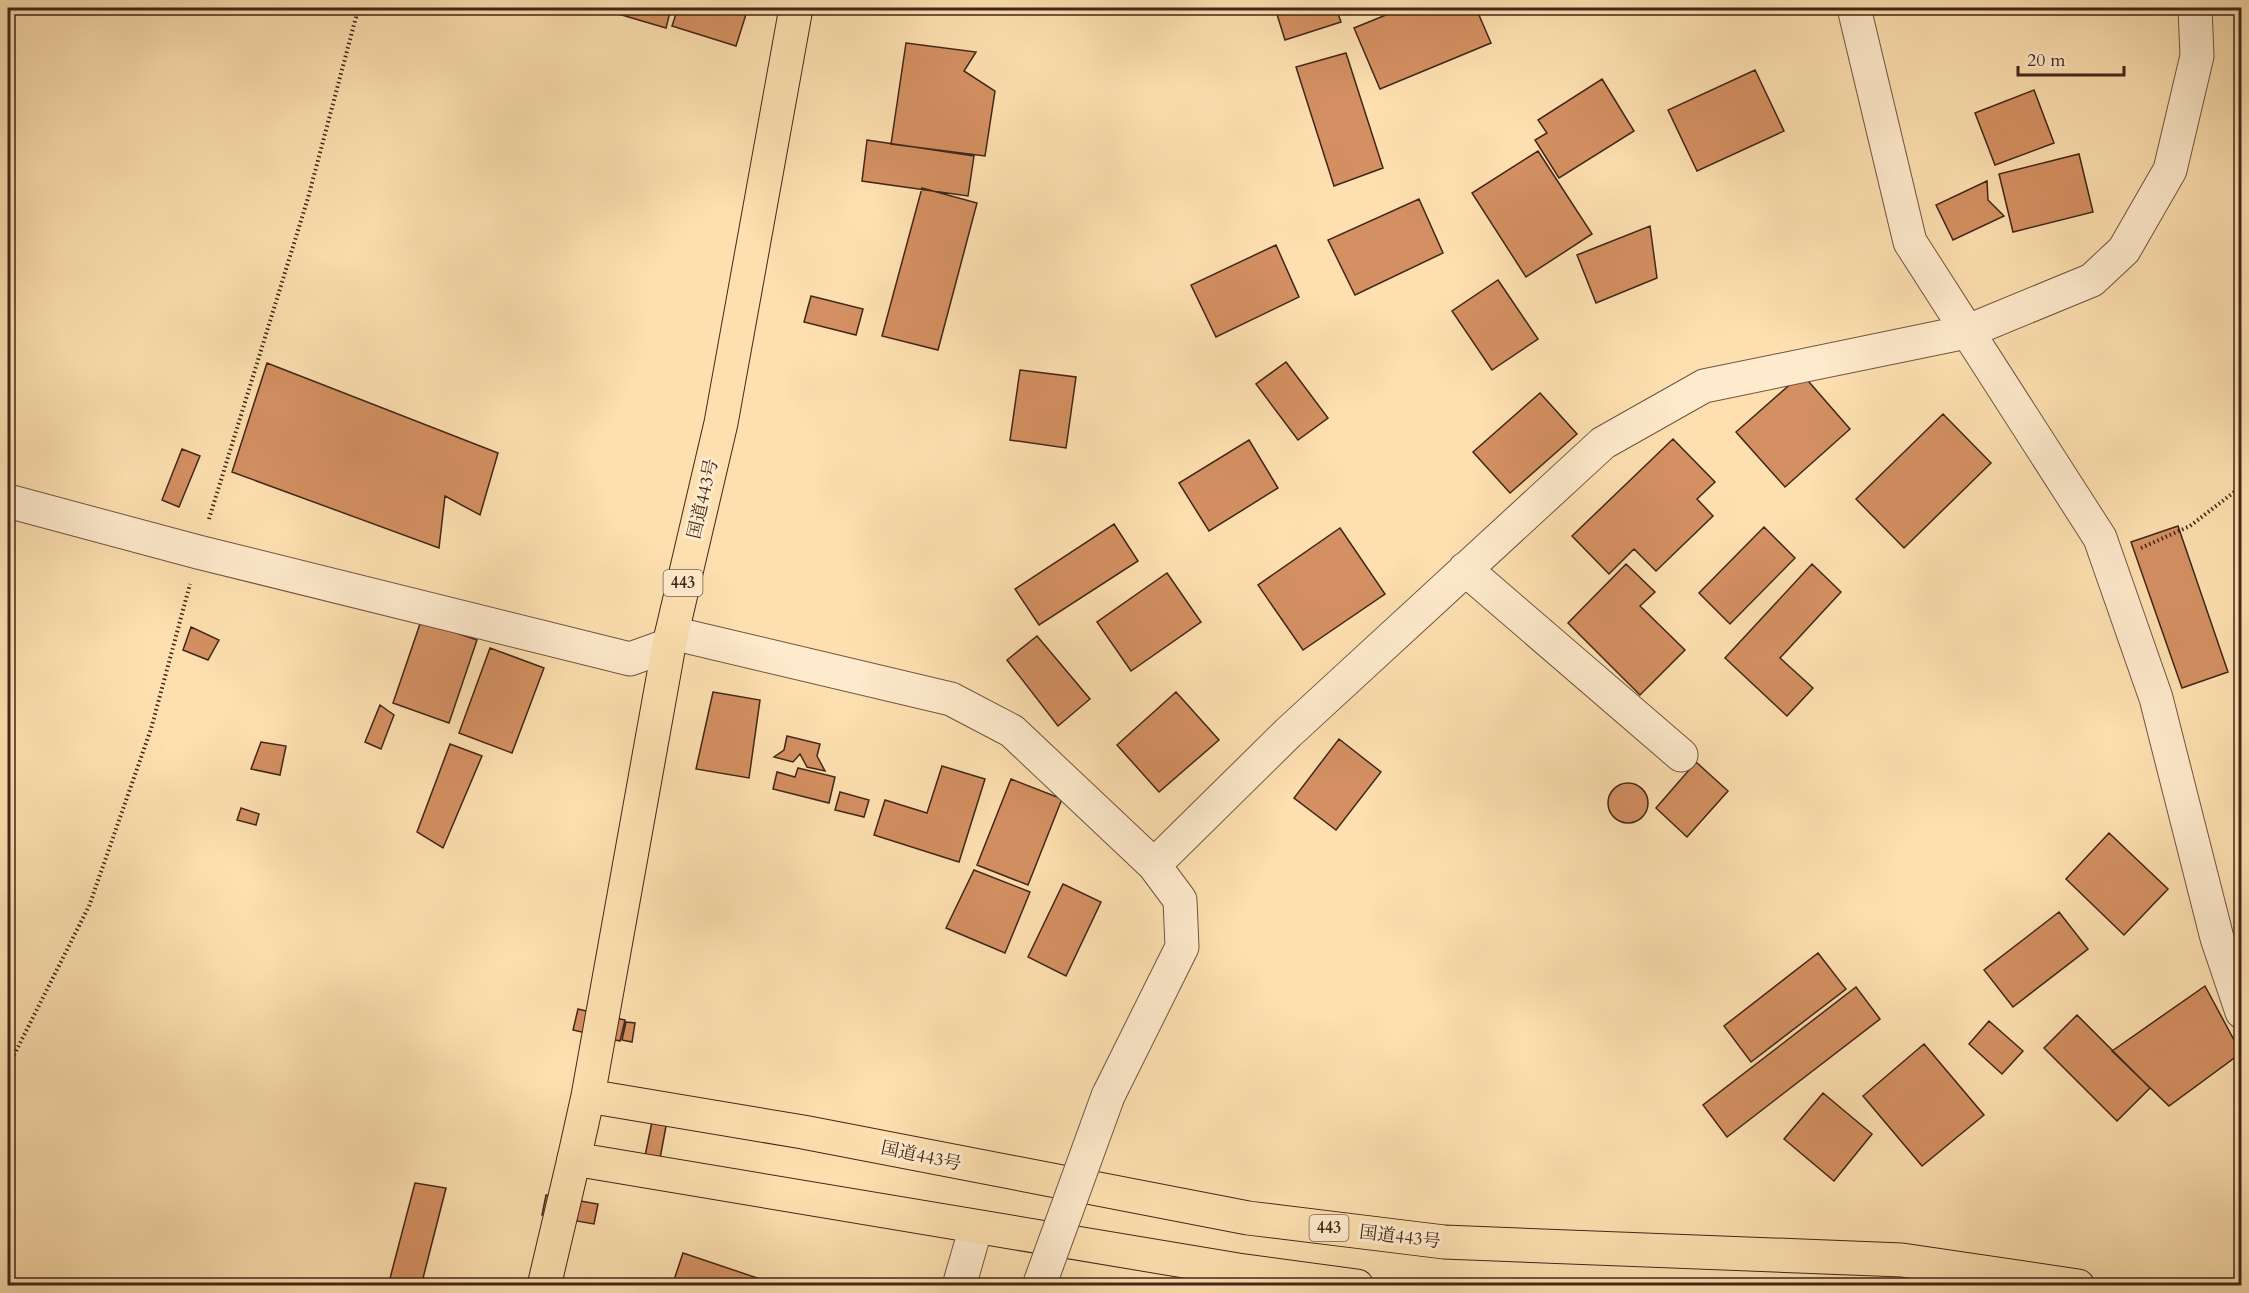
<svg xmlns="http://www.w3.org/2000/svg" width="2249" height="1293" font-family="Cardo,'Noto Serif JP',serif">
	<rect width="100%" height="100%" fill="#fddfb0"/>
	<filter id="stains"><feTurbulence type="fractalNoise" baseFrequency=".00333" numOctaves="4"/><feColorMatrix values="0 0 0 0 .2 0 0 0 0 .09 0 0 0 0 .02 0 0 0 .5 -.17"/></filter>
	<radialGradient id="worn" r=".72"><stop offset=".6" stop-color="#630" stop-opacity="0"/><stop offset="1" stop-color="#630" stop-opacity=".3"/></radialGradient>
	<path fill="#d49062" stroke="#412618" stroke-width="1.5" d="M598 8H671L666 28Z
		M678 8H748L736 46 672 26Z
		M1275 8H1336L1341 22 1285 40Z
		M1403 8H1476L1491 43 1380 89 1354 28Z
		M906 43 976 52 964 71 995 91 985 156 891 144Z
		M1346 53 1383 168 1334 186 1296 67Z
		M1755 70 1784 131 1697 171 1668 110Z
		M1602 79 1634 131 1559 178 1535 140 1547 133 1538 120Z
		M2034 90 2054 143 1995 165 1975 113Z
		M867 140 974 156 968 196 862 181Z
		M1538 151 1592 234 1526 277 1472 193Z
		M2079 154 2093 212 2013 232 1999 174Z
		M1987 181 1988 200 2004 216 1953 240 1936 205Z
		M922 188 977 203 938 350 882 336Z
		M1419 199 1443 253 1355 295 1328 240Z
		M1650 226 1657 278 1596 303 1577 255Z
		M1276 245 1299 297 1216 337 1191 285Z
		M1498 280 1538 339 1492 370 1452 311Z
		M811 296 863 309 856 335 804 322Z
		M1286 362 1328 418 1298 440 1256 384Z
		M267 363 498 453 480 515 445 496 439 548 232 472Z
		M1020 370 1076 377 1066 448 1010 440Z
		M1802 374 1850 429 1785 487 1736 432Z
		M1540 393 1577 434 1510 493 1473 452Z
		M1943 414 1991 463 1904 548 1856 499Z
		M1673 439 1715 482 1697 499 1713 516 1656 571 1634 549 1609 574 1572 536Z
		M1249 440 1278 488 1209 531 1179 483Z
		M182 449 200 456 179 507 162 500Z
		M1114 524 1138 561 1039 625 1015 589Z
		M2178 526 2228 672 2182 688 2131 542Z
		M1764 527 1795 558 1730 624 1699 593Z
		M1340 528 1385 594 1303 650 1258 585Z
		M1626 564 1655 592 1640 606 1685 650 1640 695 1568 623Z
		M1812 564 1841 592 1780 658 1813 688 1787 716 1725 658Z
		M1167 573 1201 622 1131 671 1097 622Z
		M421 621 477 640 449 723 393 703Z
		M191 627 219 640 208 660 183 650Z
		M1037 636 1090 699 1058 726 1007 660Z
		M490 648 544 668 512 753 459 733Z
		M713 692 760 700 749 778 696 769Z
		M1176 692 1219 740 1159 792 1117 745Z
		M380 705 394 715 381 749 365 742Z
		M787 736 820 744 817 756 825 771 807 767 800 754 793 762 774 757 784 750Z
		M1339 739 1381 772 1336 830 1294 798Z
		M261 742 286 746 280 775 251 769Z
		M450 744 482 756 443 848 417 832Z
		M1696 762 1728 791 1687 837 1656 808Z
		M942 766 985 779 959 862 874 835 885 800 927 813Z
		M798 768 835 777 829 803 773 789 777 772 795 777Z
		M1011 779 1062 799 1028 885 977 865Z
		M1608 803a20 20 0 1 1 40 0a20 20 0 1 1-40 0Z
		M840 792 869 800 864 817 835 810Z
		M241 808 259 814 256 825 237 820Z
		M2109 833 2168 889 2124 935 2066 879Z
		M974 870 1030 892 1005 953 946 928Z
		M1063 884 1101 902 1066 976 1028 957Z
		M2059 912 2088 949 2013 1007 1984 970Z
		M1818 953 1846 989 1751 1062 1724 1026Z
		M2205 986 2241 1053 2169 1106 2112 1051Z
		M1856 987 1880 1019 1727 1137 1703 1105Z
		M578 1009 625 1020 620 1041 573 1030Z
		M2077 1015 2150 1088 2117 1121 2044 1048Z
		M1989 1021 2023 1051 2002 1074 1969 1044Z
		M626 1022 635 1023 632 1042 622 1040Z
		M1924 1044 1984 1115 1922 1166 1863 1096Z
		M1823 1093 1872 1134 1834 1181 1784 1139Z
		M656 1102 670 1105 658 1169 643 1166Z
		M415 1183 446 1188 421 1286H388Z
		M546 1195 598 1204 594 1224 542 1215Z
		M683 1253 781 1286H672Z"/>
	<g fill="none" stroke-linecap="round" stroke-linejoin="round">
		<g stroke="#70543e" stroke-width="35">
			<path id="minor" d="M1854 8 1910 242 2100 538 2156 698 2217 938 2242 1012
				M8 501 198 552 630 659 669 645
				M1465 569 1681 755
				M672 633 951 699 1012 731 1154 865 1180 900 1182 947 1108 1096
				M1154 865 1288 733 1603 443 1704 386 1966 332 2092 280 2124 250 2170 170 2197 56 2195 8
				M959 1286 976 1227"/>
		</g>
		<g stroke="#412618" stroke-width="35">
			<path id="major" d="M544 1286 574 1159"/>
		</g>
		<g stroke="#412618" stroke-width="35">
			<path id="highway" d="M796 8 721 423 669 645 588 1096 574 1159 1238 1270 1357 1286
				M588 1096 803 1132 1248 1218 1444 1242 1902 1260 2078 1286"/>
		</g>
		<path stroke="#412618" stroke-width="4" stroke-dasharray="1.5 3" stroke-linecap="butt" d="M209 519 308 198 356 17 355 8
			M2141 548 2190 526 2242 486
			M8 1067 89 906 151 729 190 584"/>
		<use href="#minor" stroke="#feeacc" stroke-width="33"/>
		<use href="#major" stroke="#fddfb0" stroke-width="33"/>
		<use href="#highway" stroke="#fddfb0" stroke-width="33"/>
		<g stroke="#70543e" stroke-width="35" stroke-linecap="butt">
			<path id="minor-bridge" d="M1039 1286 1108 1096"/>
		</g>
		<use href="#minor-bridge" stroke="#feeacc" stroke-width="33"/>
	</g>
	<g text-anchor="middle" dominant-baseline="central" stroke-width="6" stroke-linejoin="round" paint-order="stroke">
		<g fill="#feeacc" stroke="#7a614e" stroke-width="1.5">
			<rect x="663.5" y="570" width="39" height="26" rx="4.5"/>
			<rect x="1309.5" y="1215" width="39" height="26" rx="4.5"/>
		</g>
		<g font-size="16" font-weight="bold" fill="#412618">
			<text x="683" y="583">443</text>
			<text x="1329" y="1228">443</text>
		</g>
		<g font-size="18" fill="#412618" stroke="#feeacc">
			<text transform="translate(703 499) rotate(-77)">国道443号</text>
			<text transform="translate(921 1156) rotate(12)">国道443号</text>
			<text transform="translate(1400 1237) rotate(7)">国道443号</text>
		</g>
	</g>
	<rect width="2249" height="1293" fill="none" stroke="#fddfb0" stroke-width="30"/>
	<rect x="9" y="9" width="2231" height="1275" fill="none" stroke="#412618" stroke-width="3"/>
	<rect x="15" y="15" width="2219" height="1263" fill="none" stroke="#412618" stroke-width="1.5"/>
	<path d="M2018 66v9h106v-9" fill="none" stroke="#412618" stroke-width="3"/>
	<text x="2027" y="66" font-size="18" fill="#412618" stroke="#feeacc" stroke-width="4.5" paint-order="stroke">20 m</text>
	<rect width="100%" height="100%" filter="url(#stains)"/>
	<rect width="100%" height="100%" fill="url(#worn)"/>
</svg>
